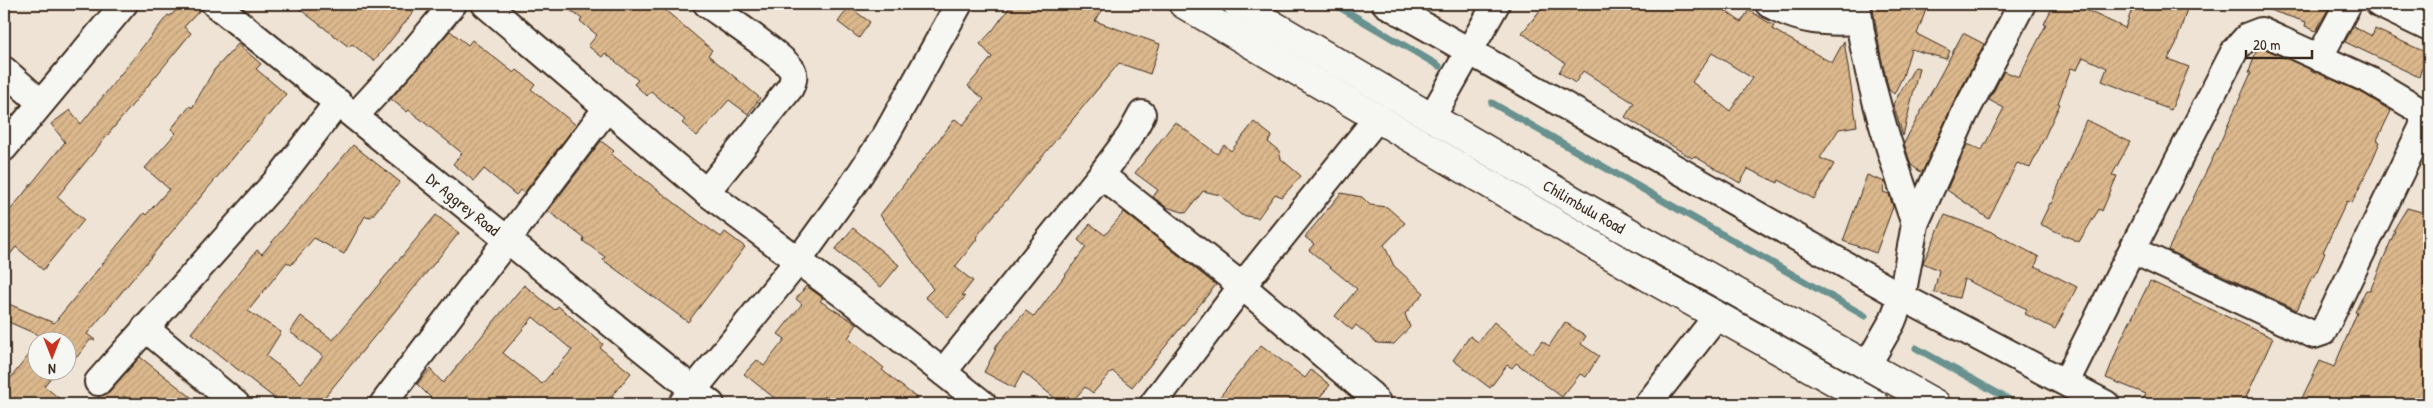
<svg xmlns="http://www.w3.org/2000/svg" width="2433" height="408" font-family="'Patrick Hand',sans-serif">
	<defs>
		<pattern id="building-hatch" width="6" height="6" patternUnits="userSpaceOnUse" patternTransform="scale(1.25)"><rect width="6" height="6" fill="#dcb88d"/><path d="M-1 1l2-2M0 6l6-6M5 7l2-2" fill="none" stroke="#be9e79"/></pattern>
	</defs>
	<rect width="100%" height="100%" fill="#eee3d4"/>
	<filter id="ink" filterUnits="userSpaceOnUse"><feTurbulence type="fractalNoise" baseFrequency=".02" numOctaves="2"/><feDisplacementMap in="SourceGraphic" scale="10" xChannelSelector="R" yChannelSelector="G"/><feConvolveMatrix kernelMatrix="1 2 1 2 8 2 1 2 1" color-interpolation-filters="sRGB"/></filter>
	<g filter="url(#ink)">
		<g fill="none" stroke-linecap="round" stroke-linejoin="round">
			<path stroke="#67918f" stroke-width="7" d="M1334 4 1439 66
				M1492 103 1865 316
				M1916 348 2017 404"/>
		</g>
		<path fill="url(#building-hatch)" stroke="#3b2a1e" fill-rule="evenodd" d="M183 4H200L201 9 184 27 191 33 57 197 84 220 43 270 16 247 4 262V218L65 142 51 124 70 110 81 124 168 15 170 16Z
			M293 4H420L374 61 352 44 349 47Z
			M562 4H658L712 50 708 55 760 98 748 114 729 100 697 136 682 123 685 120 651 91 647 96 634 84 638 80 605 53 602 57 588 46 597 35 580 21 582 19Z
			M1012 4H1107L1095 21 1160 44 1150 74 1119 63 976 237 977 239 955 267 973 281 962 295 965 297 948 317 925 297 933 289 880 215 955 119 963 125 984 99 968 86 992 57 980 44 993 30Z
			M1545 4H1716L1741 22 1749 10 1774 26 1772 29 1832 63 1844 41 1857 126 1839 129 1820 158 1834 164 1814 199 1779 180 1778 183 1748 169 1740 183 1694 156 1692 158 1625 117 1634 103 1583 71 1575 83 1559 72 1565 63 1522 33ZM1712 53 1752 78 1730 111 1692 82Z
			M1875 4H1928L1917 34 1950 51 1946 59 1911 49 1903 76 1894 94 1889 90 1881 57 1873 9Z
			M2054 4H2073L2125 28 2134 4H2176L2187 9 2176 44 2168 59 2189 67 2171 110 2155 104 2156 102 2102 81 2107 68 2083 57 2077 70 2071 68 2058 103 2060 104 2030 168 2017 163 1989 219 1947 190 1967 144 1982 150 2004 108 1989 100 2004 71 2019 77 2046 25 2044 24Z
			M2260 4H2331L2316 31 2305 26 2306 22 2260 7Z
			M849 7 870 22 859 38 838 22Z
			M2353 26 2372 36 2375 29 2427 53 2419 77 2345 42Z
			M450 31 468 45 472 40 514 73 517 70 535 84 531 89 576 125 524 193 520 190 516 195 484 169 474 181 453 164 462 153 409 110 407 112 391 99Z
			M1963 33 1984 44 1951 108 1922 173 1911 165 1904 143Z
			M238 44 261 64 256 69 286 94 87 334 95 340H90L77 357 71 353 68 358V340H40L43 337 4 320V302L54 323 144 213 146 215 169 189 145 168 176 133 171 129 190 106 192 108 214 70Z
			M2261 47 2364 94 2391 111 2377 140 2380 142 2369 168 2352 203 2347 201 2323 252 2325 253 2314 278 2312 277 2297 310 2168 250 2219 145 2251 73 2249 72 2257 49Z
			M1915 67 1919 68 1903 136 1893 104Z
			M2086 120 2130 142 2112 175 2117 176 2102 211 2099 209 2079 242 2040 224 2050 203 2051 204Z
			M1175 122 1217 154 1224 145 1231 151 1254 122 1272 136 1268 142 1279 151 1281 159 1301 176 1282 197 1275 194 1258 218 1241 215 1220 195 1203 191 1186 213 1166 207 1153 197 1158 190 1135 173Z
			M601 141 614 151 611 154 701 223 721 237 725 232 745 247 688 322 603 260 605 257 583 241 584 238 548 211Z
			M353 145 400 182 371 217 365 216 344 254 314 238 291 265 287 262 248 311 281 332 266 356 301 383 323 356 290 332 301 316 333 340 436 215 459 233 319 404H282L191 333 257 250 262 254Z
			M1867 175 1885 182 1883 192 1889 194 1893 207 1876 253 1843 241Z
			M1341 193 1362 197 1370 205 1387 207 1405 223 1384 245 1394 266 1424 293 1405 314 1410 327 1394 344 1377 343 1356 325 1352 330 1335 316 1357 289 1309 250 1314 244 1305 237Z
			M2407 208 2429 214V404H2299L2320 361 2334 367 2357 313 2355 312 2366 290 2370 291 2395 231H2393Z
			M1124 212 1216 285 1132 387 1112 371 1093 393 1085 387 1070 404H1062L1023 372 1014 388 984 372 996 349 994 348 1026 311 1034 317 1086 247 1078 240 1090 224 1105 235Z
			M1945 215 1992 232 2039 257 2035 266 2077 287 2055 329 2025 314 2027 309 1964 279 1959 298 1934 292 1939 270 1923 263Z
			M853 228 899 265 881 287 835 250Z
			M2150 281 2273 338 2243 404H2140L2146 394 2106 378 2121 340Z
			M524 285 555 310 558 306 603 344 600 348 631 373 605 404H478L468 396 461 404H437L417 384 430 369 443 383ZM533 317 572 350 542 384 503 353Z
			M806 286 823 298 820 301 857 324 848 338 884 368 882 370 924 404H834L825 396 818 404H782L744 374 757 360 764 366 785 339 778 334 802 304 796 299Z
			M1494 322 1532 354 1542 341 1549 346 1565 322 1586 336 1581 344 1599 356 1586 377 1580 374 1562 397 1516 363 1512 368 1507 365 1490 388 1453 360 1470 336 1478 342Z
			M38 344V370H57L44 386 66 404H4V386Z
			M1261 345 1305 378 1311 370 1330 385 1314 404H1214Z
			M140 357 200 404H135L124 396 117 404H93L99 397 109 392Z"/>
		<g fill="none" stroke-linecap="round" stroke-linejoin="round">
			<g stroke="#3b2a1e" stroke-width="30">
				<g id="minor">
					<path id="s1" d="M215 4 711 404"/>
					<path d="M485 4 706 192 868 313 983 404"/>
					<path d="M1386 4 1902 297 2106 404"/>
					<path d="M1769 4C1802 22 1823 23 1859 21"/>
					<path d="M1857 4C1866 79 1890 152 1915 224"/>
					<path d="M2379 4 2429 28"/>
					<path d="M2319 58 2348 4"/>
					<path d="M4 70 41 103"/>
					<path d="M355 116 408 58 453 4"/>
					<path d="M1432 117 1496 4"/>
					<path d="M4 148 124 4"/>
					<path d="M1101 175 1242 286 1371 395 1378 404"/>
					<path d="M706 192 790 88C793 82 795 76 792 70 785 57 722 15 707 4"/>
					<path d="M145 328 236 404"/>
					<path d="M1868 364 1892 322 1902 297 1915 224 1964 115 2022 4"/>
					<path d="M943 372 1101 175 1130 136 1142 114"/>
					<path d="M98 382 281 176 338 102"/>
					<path d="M2066 382 2132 250 2235 50 2248 36 2261 31 2371 81 2418 109 2424 118 2422 128 2323 332 2314 335 2132 250"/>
					<path d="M383 404 607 108"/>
					<path d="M682 404 798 261 850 189 886 135 959 4"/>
					<path d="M1153 404 1242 286 1378 117"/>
					<path d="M1648 404 1717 316"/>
				</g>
			</g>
			<g stroke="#3b2a1e" stroke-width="31">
				<g id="secondary">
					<path d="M1183 4 1653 280 1875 404"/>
					<path id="s2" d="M1237 4 1588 209 1936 404"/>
				</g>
			</g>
			<use href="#minor" stroke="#f6f6f2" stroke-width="26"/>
			<use href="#secondary" stroke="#f6f6f2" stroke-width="28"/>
		</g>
	</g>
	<g text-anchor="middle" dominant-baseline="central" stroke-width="5" stroke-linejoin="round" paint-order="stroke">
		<g font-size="16" fill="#3b2a1e" stroke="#f6f6f2">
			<text stroke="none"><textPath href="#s1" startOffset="319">Dr Aggrey Road</textPath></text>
			<text stroke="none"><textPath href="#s2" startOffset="402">Chilimbulu Road</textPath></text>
		</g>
	</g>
	<rect width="2433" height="408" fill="none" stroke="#f6f6f2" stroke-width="20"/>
	<rect x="10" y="10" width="2413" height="388" fill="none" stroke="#3b2a1e" stroke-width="2" filter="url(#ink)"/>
	<g transform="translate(52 356) rotate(180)"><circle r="24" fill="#f6f6f2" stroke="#aba49d"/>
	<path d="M0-4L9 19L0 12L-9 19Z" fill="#c8321e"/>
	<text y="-8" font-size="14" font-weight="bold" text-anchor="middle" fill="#3b2a1e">N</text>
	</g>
	<path d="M2246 50v8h66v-8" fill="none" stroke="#3b2a1e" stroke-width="2.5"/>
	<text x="2253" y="50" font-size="15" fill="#3b2a1e" stroke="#f6f6f2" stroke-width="4" paint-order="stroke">20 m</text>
</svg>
